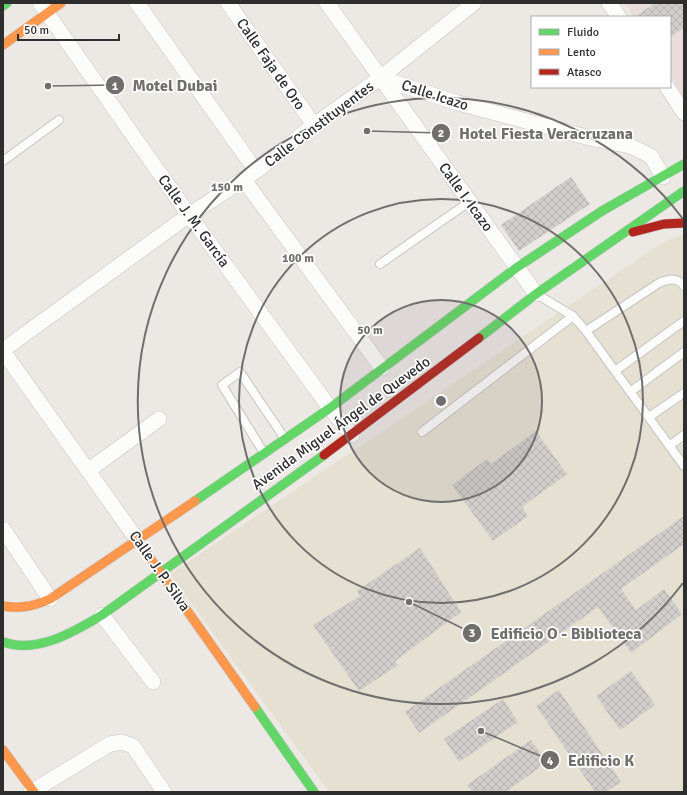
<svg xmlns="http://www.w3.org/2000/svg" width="687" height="795" font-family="Signika,sans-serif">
	<defs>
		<pattern id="building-cross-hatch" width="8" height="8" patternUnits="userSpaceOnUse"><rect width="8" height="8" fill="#d1cecb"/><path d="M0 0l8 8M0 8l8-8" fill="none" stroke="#b4b1af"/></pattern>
	</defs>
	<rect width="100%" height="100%" fill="#ece8e4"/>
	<path fill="#e6e0d3" d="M684 234V792H329L170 574 662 243Z"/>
	<path fill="#e9dcdb" d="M625 3H684V97L670 75V17H634Z"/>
	<path fill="url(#building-cross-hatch)" d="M655 3H684V28L670 37V17H635Z
		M571 177 590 204 519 251 501 225Z
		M536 431 567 474 522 507 528 516 493 541 452 485 487 459 491 464Z
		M684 516V544L621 589 636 610 664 589 682 614 631 653 598 607 419 733 405 712Z
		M420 548 461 612 395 661 398 665 359 691 313 625 360 596 357 591Z
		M631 671 655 705 620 730 596 696Z
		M559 690 621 782 606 792H595L536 706Z
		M503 699 518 722 459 762 444 739Z
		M531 740 547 762 506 792H472L467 785Z"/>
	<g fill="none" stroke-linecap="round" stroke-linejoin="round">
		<g stroke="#c5c4c5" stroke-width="10">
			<path id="lane" d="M3 161 59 120
				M380 264 469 202
				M538 295 573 316 586 331 684 466
				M586 331 659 283C669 279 677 277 684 286
				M615 371 684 321
				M630 392 684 352
				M649 417 684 393
				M422 432 573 316
				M669 446 684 435
				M264 453 222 385 240 372 285 439"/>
		</g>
		<g stroke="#c5c4c5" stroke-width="16">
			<path id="street" d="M40 3 189 215 330 408 352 435
				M137 3 256 171
				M228 3 314 125
				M327 3 536 294
				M609 3 619 17
				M380 78 458 103 590 138 630 146 651 156 663 177
				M667 87 684 113
				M244 180 382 368
				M3 350 189 215 256 171 314 125 380 78 474 3
				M3 351 138 541
				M89 470 159 419
				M3 529 50 599
				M102 615 153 682
				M31 792 110 744 122 742 133 746 164 792"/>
		</g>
		<g stroke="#c5c4c5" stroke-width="10">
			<path id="fast" d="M3 6 7 3
				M479 338 536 294 684 191
				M195 501 330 408 516 268 602 211 684 164
				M3 642C37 654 74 632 102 615L324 455
				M255 707 314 792"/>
		</g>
		<g stroke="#c5c4c5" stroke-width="10">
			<path id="slow" d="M3 45 61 3
				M138 541 255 707
				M3 606C21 609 34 606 50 599L195 501
				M3 750 34 792"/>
		</g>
		<g stroke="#c5c4c5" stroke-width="10">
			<path id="jam" d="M633 232 664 224 684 223
				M324 455 479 338"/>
		</g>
		<use href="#lane" stroke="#fcfcfb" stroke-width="8"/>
		<use href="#street" stroke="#fcfcfb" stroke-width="15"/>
		<use href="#fast" stroke="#63d668" stroke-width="9"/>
		<use href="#slow" stroke="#ff974d" stroke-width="9"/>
		<use href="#jam" stroke="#b3261e" stroke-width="9"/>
	</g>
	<circle cx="441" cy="401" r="101" fill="#706f6e" fill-opacity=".12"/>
	<g fill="none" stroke="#706f6e" stroke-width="2">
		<circle cx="441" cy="401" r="101"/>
		<circle cx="441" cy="401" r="202"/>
		<path d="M683 583A303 303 0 1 1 683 219"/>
	</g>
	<g text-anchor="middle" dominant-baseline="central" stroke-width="3.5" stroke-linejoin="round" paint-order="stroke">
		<g font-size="15" fill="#2e2e2e" stroke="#fff">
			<text transform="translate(271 64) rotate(55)">Calle Faja de Oro</text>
			<text transform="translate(435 95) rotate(18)">Calle Icazo</text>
			<text transform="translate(319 124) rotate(-37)">Calle Constituyentes</text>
			<text transform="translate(466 197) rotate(54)">Calle I. Icazo</text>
			<text transform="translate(194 221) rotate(54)">Calle J. M. García</text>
			<text transform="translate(341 423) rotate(-36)">Avenida Miguel Ángel de Quevedo</text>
			<text transform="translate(160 571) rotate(55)">Calle J. P. Silva</text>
		</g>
	</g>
	<circle cx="441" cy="401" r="6" fill="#706f6e" stroke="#fff" stroke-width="2"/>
	<g font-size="12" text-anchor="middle" font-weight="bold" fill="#706f6e" stroke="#fff" stroke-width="3.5" stroke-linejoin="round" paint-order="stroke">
		<text x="227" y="191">150 m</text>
		<text x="298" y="262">100 m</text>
		<text x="370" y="334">50 m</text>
	</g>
	<path fill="none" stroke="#706f6e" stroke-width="1.5" d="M48 86L115 85M367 131L441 133M409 602L472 633M481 731L550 760"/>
	<g fill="#706f6e" stroke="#fff" stroke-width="1.5">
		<circle cx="48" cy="86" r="4"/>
		<circle cx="367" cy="131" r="4"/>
		<circle cx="409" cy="602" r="4"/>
		<circle cx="481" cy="731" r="4"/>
		<circle cx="115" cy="85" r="10"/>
		<circle cx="441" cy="133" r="10"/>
		<circle cx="472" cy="633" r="10"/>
		<circle cx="550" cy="760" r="10"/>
	</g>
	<g font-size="12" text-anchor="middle" font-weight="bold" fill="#fff">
		<text x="115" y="90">1</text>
		<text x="441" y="137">2</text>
		<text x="472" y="637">3</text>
		<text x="550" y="765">4</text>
	</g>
	<g font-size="16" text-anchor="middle" font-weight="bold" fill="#706f6e" stroke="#fff" stroke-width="3.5" stroke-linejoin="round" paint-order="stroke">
		<text x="175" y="91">Motel Dubai</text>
		<text x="546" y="139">Hotel Fiesta Veracruzana</text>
		<text x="566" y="639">Edificio O - Biblioteca</text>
		<text x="601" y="766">Edificio K</text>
	</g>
	<rect width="687" height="795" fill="none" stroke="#2e2e2e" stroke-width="8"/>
	<rect x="531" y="16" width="140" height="72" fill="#ffffff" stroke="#ababab"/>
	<rect x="539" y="29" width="20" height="6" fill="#63d668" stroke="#ababab"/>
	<text x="567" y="36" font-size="12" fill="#2e2e2e">Fluido</text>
	<rect x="539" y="49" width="20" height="6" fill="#ff974d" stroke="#ababab"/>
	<text x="567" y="56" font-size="12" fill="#2e2e2e">Lento</text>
	<rect x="539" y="69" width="20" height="6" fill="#b3261e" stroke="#ababab"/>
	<text x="567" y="76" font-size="12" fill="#2e2e2e">Atasco</text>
	<path d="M18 34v6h101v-6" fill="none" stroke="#2e2e2e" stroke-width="2"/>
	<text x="24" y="34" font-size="12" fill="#2e2e2e" stroke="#ffffff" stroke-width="3" paint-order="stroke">50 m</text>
</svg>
